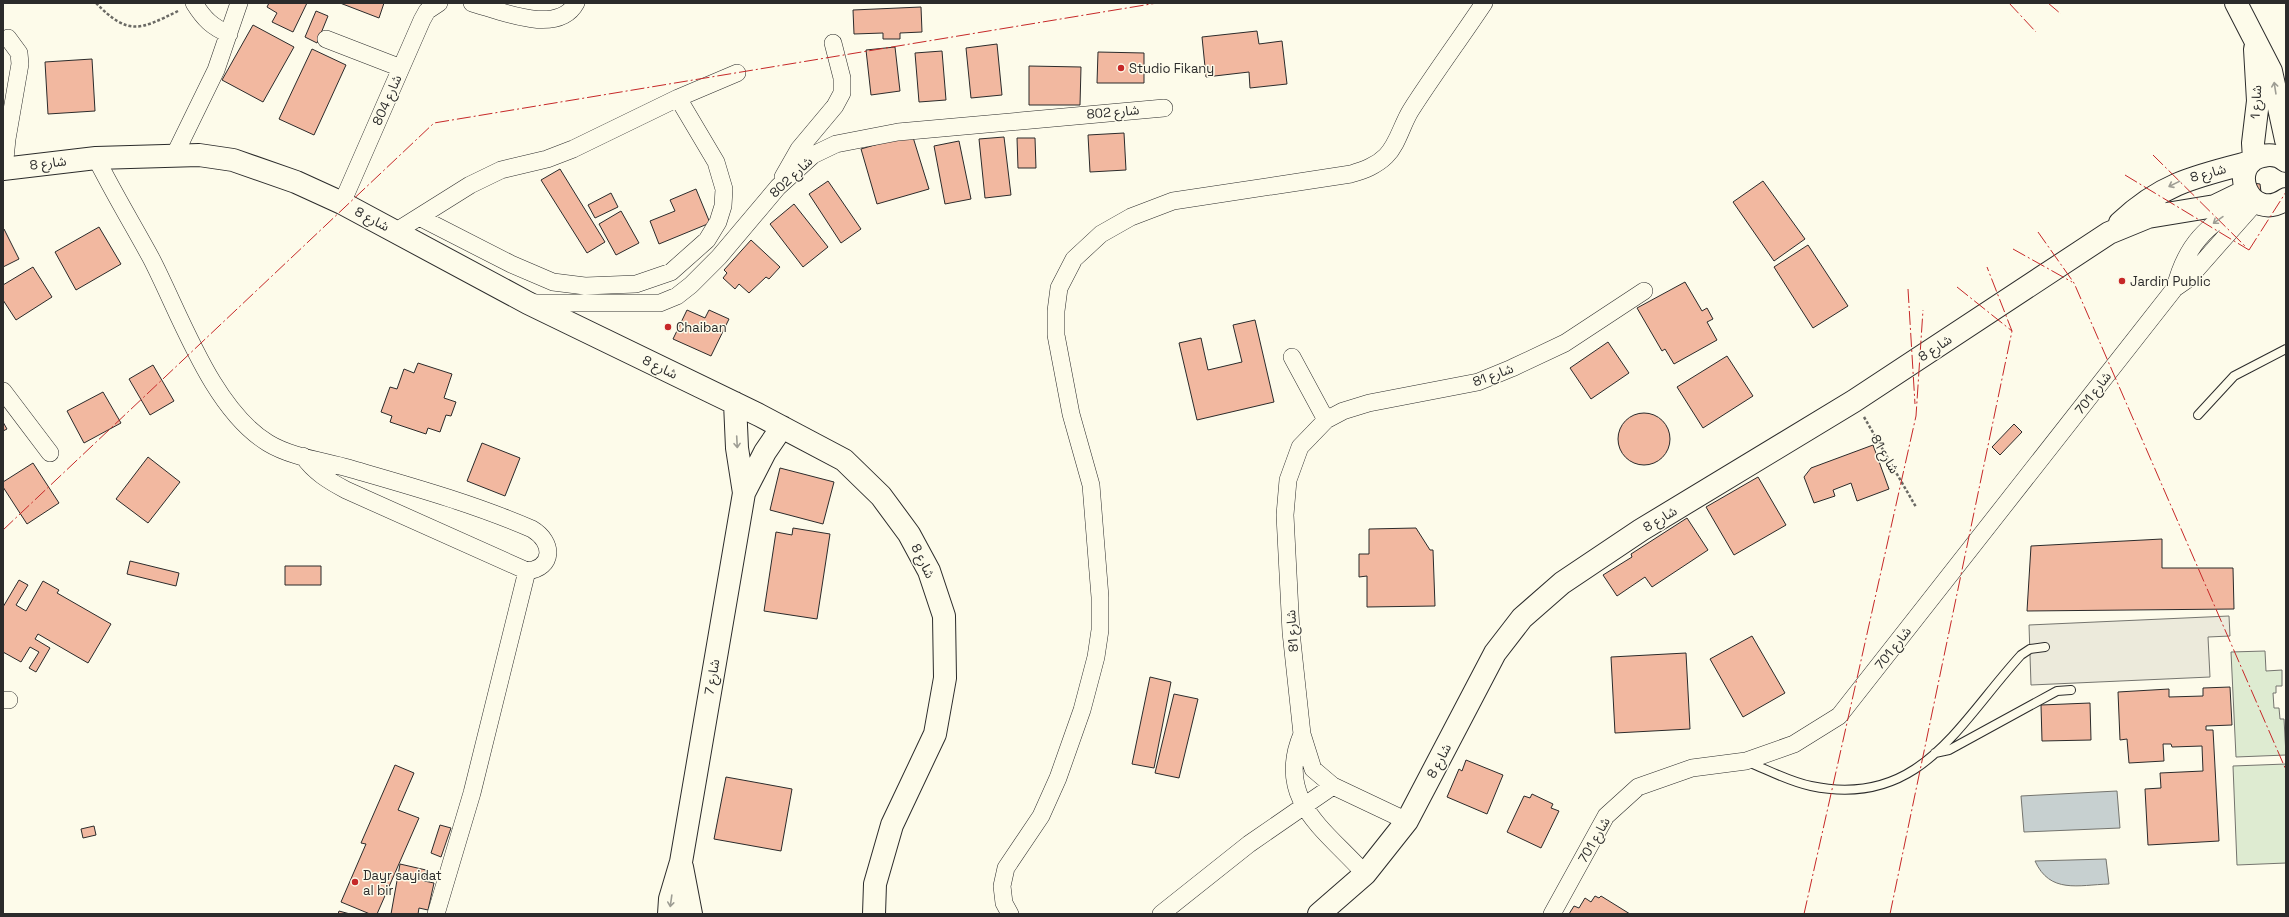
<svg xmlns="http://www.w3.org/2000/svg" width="2289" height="917" font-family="'Space Grotesk','Noto Sans Arabic',sans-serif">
	<rect width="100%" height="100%" fill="#fdfbea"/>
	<path fill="#deebd1" stroke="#74746e" d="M2265 651 2266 671 2282 670V686H2276V693H2273L2274 708H2279L2280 719H2284L2286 755 2236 757 2231 652Z
		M2286 764V863L2237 865 2233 766Z"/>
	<path fill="#eceadb" stroke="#74746e" d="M2229 616 2230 636 2208 637 2210 677 2031 685 2029 625Z"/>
	<path fill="#c7d0d0" stroke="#74746e" d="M2117 791 2120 828 2024 832 2021 796Z
		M2106 859 2109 884C2078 885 2050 894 2035 861Z"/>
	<path fill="#f2b8a0" stroke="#2b2b2b" d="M269 3H307L293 32 272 22 277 13 267 7Z
		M340 3H384L379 18Z
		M921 7 922 32 900 33V39H883V33L854 34 853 10Z
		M316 11 328 16 317 43 305 37Z
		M253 25 294 47 263 102 222 80Z
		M1257 31 1259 44 1282 41 1287 84 1250 88 1249 72 1206 77 1202 37Z
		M997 44 1002 95 971 98 966 48Z
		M895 47 900 91 871 95 866 50Z
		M312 49 346 65 314 135 279 119Z
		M942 51 946 100 919 102 915 53Z
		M1098 52 1144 53V83H1097Z
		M92 59 95 111 48 114 45 62Z
		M1029 66 1081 67 1080 105H1029Z
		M1124 133 1126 170 1090 172 1088 135Z
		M912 134 929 189 877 204 861 149Z
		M1004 137 1011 195 985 198 979 139Z
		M1017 138H1035L1036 168H1018Z
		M959 141 971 199 945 204 934 146Z
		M560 169 605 242 587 253 541 180Z
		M828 181 861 229 841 243 809 194Z
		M1763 181 1805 239 1774 261 1733 202Z
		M2253 183 2260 184 2261 192Z
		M696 189 710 223 659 244 650 221 675 211 670 200Z
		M611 193 618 207 595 218 588 205Z
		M794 204 828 247 803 267 770 224Z
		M621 211 639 243 616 255 599 224Z
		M99 227 121 264 76 290 55 252Z
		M4 229 19 259 3 267V230Z
		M751 240 780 267 769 279 766 277 749 293 739 284 735 289 723 278 727 273 724 270Z
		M1808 245 1848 306 1813 328 1774 267Z
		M33 267 52 297 16 320 3 300V285Z
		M1685 282 1702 311 1707 308 1713 319 1707 322 1717 340 1674 364 1665 349 1662 351 1637 308Z
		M687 310 705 318 709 310 729 319 711 356 673 339Z
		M1255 320 1274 402 1197 420 1179 343 1201 338 1208 370 1242 362 1233 325Z
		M1608 342 1629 373 1591 399 1570 368Z
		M1727 356 1753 396 1703 428 1677 387Z
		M418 363 452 374 444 398 456 402 451 416 446 415 440 432 428 428 426 434 390 422 392 416 381 412 390 387 397 389 404 369 414 373Z
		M153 365 174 401 150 415 129 379Z
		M103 392 121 423 84 443 67 411Z
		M1618 439a26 26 0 1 1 52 0a26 26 0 1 1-52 0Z
		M3 422 7 429 3 431Z
		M2014 424 2022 432 2000 455 1992 447Z
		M482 443 520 458 505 496 467 481Z
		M1873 445 1889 489 1857 501 1851 483 1833 490 1835 496 1814 503 1804 477 1811 468Z
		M148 457 180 482 148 523 116 499Z
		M33 463 59 503 27 524 3 487V482Z
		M780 468 834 482 823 524 770 510Z
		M1758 477 1786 525 1734 555 1706 507Z
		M1687 518 1708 550 1652 587 1645 577 1617 596 1603 575 1632 557 1631 554Z
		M793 528 830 534 817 619 764 611 776 532 792 535Z
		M1416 528 1430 550H1433L1435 606 1367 607V576L1359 577V554H1369V529Z
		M2162 539V568H2233L2234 609 2027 611 2031 546Z
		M130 561 179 573 176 586 127 574Z
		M285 566H321V585H285Z
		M19 580 28 585 16 605 26 611 43 581 59 590 57 593 111 624 88 663 38 634 35 639 50 648 36 672 29 668 39 652 30 647 21 662 3 652V607Z
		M1752 636 1785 693 1743 717 1710 659Z
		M1686 653 1690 729 1615 733 1611 657Z
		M1150 677 1171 682 1154 768 1132 764Z
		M2230 687 2232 725 2206 726V730H2213L2219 841 2148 845 2145 789 2161 788 2160 773 2203 771 2202 746 2172 747 2171 744H2163L2164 761 2129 763 2127 739 2120 740 2118 692 2169 689V697L2203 696V688Z
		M1174 694 1198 699 1179 778 1155 773Z
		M2090 703 2091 740 2042 741 2041 705Z
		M1466 760 1503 775 1487 814 1447 797 1459 769 1462 771Z
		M395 765 414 773 398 810 419 818 377 914H370L341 902 366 844 361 843Z
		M726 777 792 789 781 851 714 839Z
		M1532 794 1553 804 1551 808 1559 811 1541 848 1507 832 1524 796 1530 798Z
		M440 825 451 828 441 857 431 853Z
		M94 826 96 835 83 838 81 829Z
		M400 864 426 870 424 881 434 883 428 910 419 908 418 914H391Z
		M1595 896 1599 898 1601 896 1630 914H1569L1574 906 1579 908 1585 898 1591 902Z
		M339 911 350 914H338Z"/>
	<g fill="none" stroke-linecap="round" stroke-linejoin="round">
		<g stroke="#2b2b2b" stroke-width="10">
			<path id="lane" d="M2198 415 2234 376 2286 349
				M1935 753 1949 750 2057 691 2071 690
				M1748 762C1768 770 1790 782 1811 786 1920 809 1958 724 2021 655L2030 649 2045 647"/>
		</g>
		<g stroke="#2b2b2b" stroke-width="18">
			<path id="street" d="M194 3C204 19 212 27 229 34
				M472 3C501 11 558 36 576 3
				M326 39 401 68
				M174 156 216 70 239 3
				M96 158C113 192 133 225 151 258 181 316 212 409 268 443 291 457 323 461 348 468 410 486 472 503 532 529 554 542 554 568 527 571L346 490C329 481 314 472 303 456
				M4 169 7 139 20 64 19 53 8 38
				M783 177 799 149 835 106 842 93V78L833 43
				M342 203 422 20 427 11 439 3
				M419 217 511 264 553 282 585 286 636 284 671 272 707 240 718 222 723 206 724 189 716 162 678 98
				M395 232 470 185 501 170 547 159 573 149 678 98 737 73
				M2175 288C2187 239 2211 225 2250 197
				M529 303H660L677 296 691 285 719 257 778 187 813 155 836 144 898 132 1164 108
				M1292 357 1326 420
				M3 391 50 453
				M3 700H9
				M1302 734C1274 800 1326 830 1365 874
				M1407 821 1333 786 1313 769 1302 734 1291 632 1285 515 1288 480 1300 447 1326 420 1343 411 1369 403 1478 382 1512 368 1565 343 1644 291
				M436 914 472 793 527 571
				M1010 914 1004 903 1002 886 1006 868 1041 816 1058 778 1082 710 1096 657 1100 630V597L1091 485 1071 414 1056 335V311L1059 288 1074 259 1101 234 1131 217 1173 201 1351 174C1364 170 1376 166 1386 156 1398 144 1402 124 1411 110 1434 74 1460 39 1484 3
				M1161 914 1249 844 1333 786
				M1552 914 1606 816 1638 787 1692 768 1746 761 1794 744 1839 716 2175 288 2188 279 2256 202"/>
		</g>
		<g stroke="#2b2b2b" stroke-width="24">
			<path id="secondary" d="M2236 3 2271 71 2286 140
				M2254 159 2253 143 2258 101 2255 49
				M2286 161C2280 156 2271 154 2263 156 2226 163 2248 225 2286 199
				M3 169 96 158 199 155 233 160 296 182 342 203 528 303 759 415 844 460 881 496 909 534 929 571 944 616 945 678 935 734 892 825 875 884 874 914
				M2120 223C2162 183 2197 176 2251 162
				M744 493 765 452 782 427
				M682 867 691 914
				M669 914 670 899 681 862 744 493 737 448 735 403
				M1319 914 1365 874 1407 821 1495 653 1522 618 1562 583 1641 530 1854 401 2109 233 2148 217 2215 206 2246 191"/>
		</g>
		<path stroke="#6a6964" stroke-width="2.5" stroke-dasharray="3 2" stroke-linecap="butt" d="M96 3C128 36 140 30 178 11
			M1864 417 1916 507"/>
		<use href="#lane" stroke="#fdfbea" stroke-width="8"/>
		<use href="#street" stroke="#fdfbea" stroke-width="17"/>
		<use href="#secondary" stroke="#fdfbea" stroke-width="22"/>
		<path stroke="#c62828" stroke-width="1" stroke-dasharray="14 3 2 3" stroke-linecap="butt" d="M2009 3 2036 32
			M2048 3 2061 14
			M2153 155 2246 247
			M2125 175 2249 250
			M2038 232 2074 283 2286 770
			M2013 249 2072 282
			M2249 250 2286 192
			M1957 287 2012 331
			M1908 289 1915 404
			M3 530 434 123 1157 3
			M1804 914 1916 416 1923 310
			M1890 914 2012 331 1987 267"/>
	</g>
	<defs><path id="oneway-shaft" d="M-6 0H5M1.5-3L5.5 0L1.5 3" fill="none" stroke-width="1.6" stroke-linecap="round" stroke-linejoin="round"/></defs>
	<g stroke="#9e9d94">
		<use href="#oneway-shaft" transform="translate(2275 88) rotate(-99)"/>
		<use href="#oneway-shaft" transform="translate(2174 184) rotate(154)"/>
		<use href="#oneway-shaft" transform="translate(2218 220) rotate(145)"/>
		<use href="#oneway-shaft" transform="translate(737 442) rotate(87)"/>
		<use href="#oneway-shaft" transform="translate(671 901) rotate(98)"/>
	</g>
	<g fill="#c62828" stroke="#fdfbea" stroke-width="1.5">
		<circle cx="1121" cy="68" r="4"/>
		<circle cx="2122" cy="281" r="4"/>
		<circle cx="668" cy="327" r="4"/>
		<circle cx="355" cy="882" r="4"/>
	</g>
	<g text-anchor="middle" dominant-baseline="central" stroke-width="3" stroke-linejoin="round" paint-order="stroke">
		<g font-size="13" fill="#2b2b2b" stroke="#fdfbea" text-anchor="start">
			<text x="1129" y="68">Studio Fikany</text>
			<text x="2130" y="281">Jardin Public</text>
			<text x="676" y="327">Chaiban</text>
			<text x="363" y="875">Dayr sayidat<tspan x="363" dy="15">al bir</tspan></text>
		</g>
		<g font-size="13" fill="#2b2b2b" stroke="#fdfbea">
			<text transform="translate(387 100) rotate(-66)">شارع 804</text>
			<text transform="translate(2256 102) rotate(-87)">شارع 1</text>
			<text transform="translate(1113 112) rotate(-5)">شارع 802</text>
			<text transform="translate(48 163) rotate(-7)">شارع 8</text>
			<text transform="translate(2208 173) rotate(-15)">شارع 8</text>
			<text transform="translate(791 177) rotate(-43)">شارع 802</text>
			<text transform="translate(372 219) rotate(28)">شارع 8</text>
			<text transform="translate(1935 348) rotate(-33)">شارع 8</text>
			<text transform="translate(660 367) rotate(26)">شارع 8</text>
			<text transform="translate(1493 375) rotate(-20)">شارع 81</text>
			<text transform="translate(2093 393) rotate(-52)">شارع 701</text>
			<text transform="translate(1885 454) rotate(60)">شارع 81</text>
			<text transform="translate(1660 519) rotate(-31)">شارع 8</text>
			<text transform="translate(923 561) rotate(64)">شارع 8</text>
			<text transform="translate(1292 631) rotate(-94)">شارع 81</text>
			<text transform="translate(1893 648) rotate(-52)">شارع 701</text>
			<text transform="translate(712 677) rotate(-80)">شارع 7</text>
			<text transform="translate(1439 761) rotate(-62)">شارع 8</text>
			<text transform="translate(1594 840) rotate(-60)">شارع 701</text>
		</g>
	</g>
	<rect width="2289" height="917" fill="none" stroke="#2b2b2b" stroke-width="8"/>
</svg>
